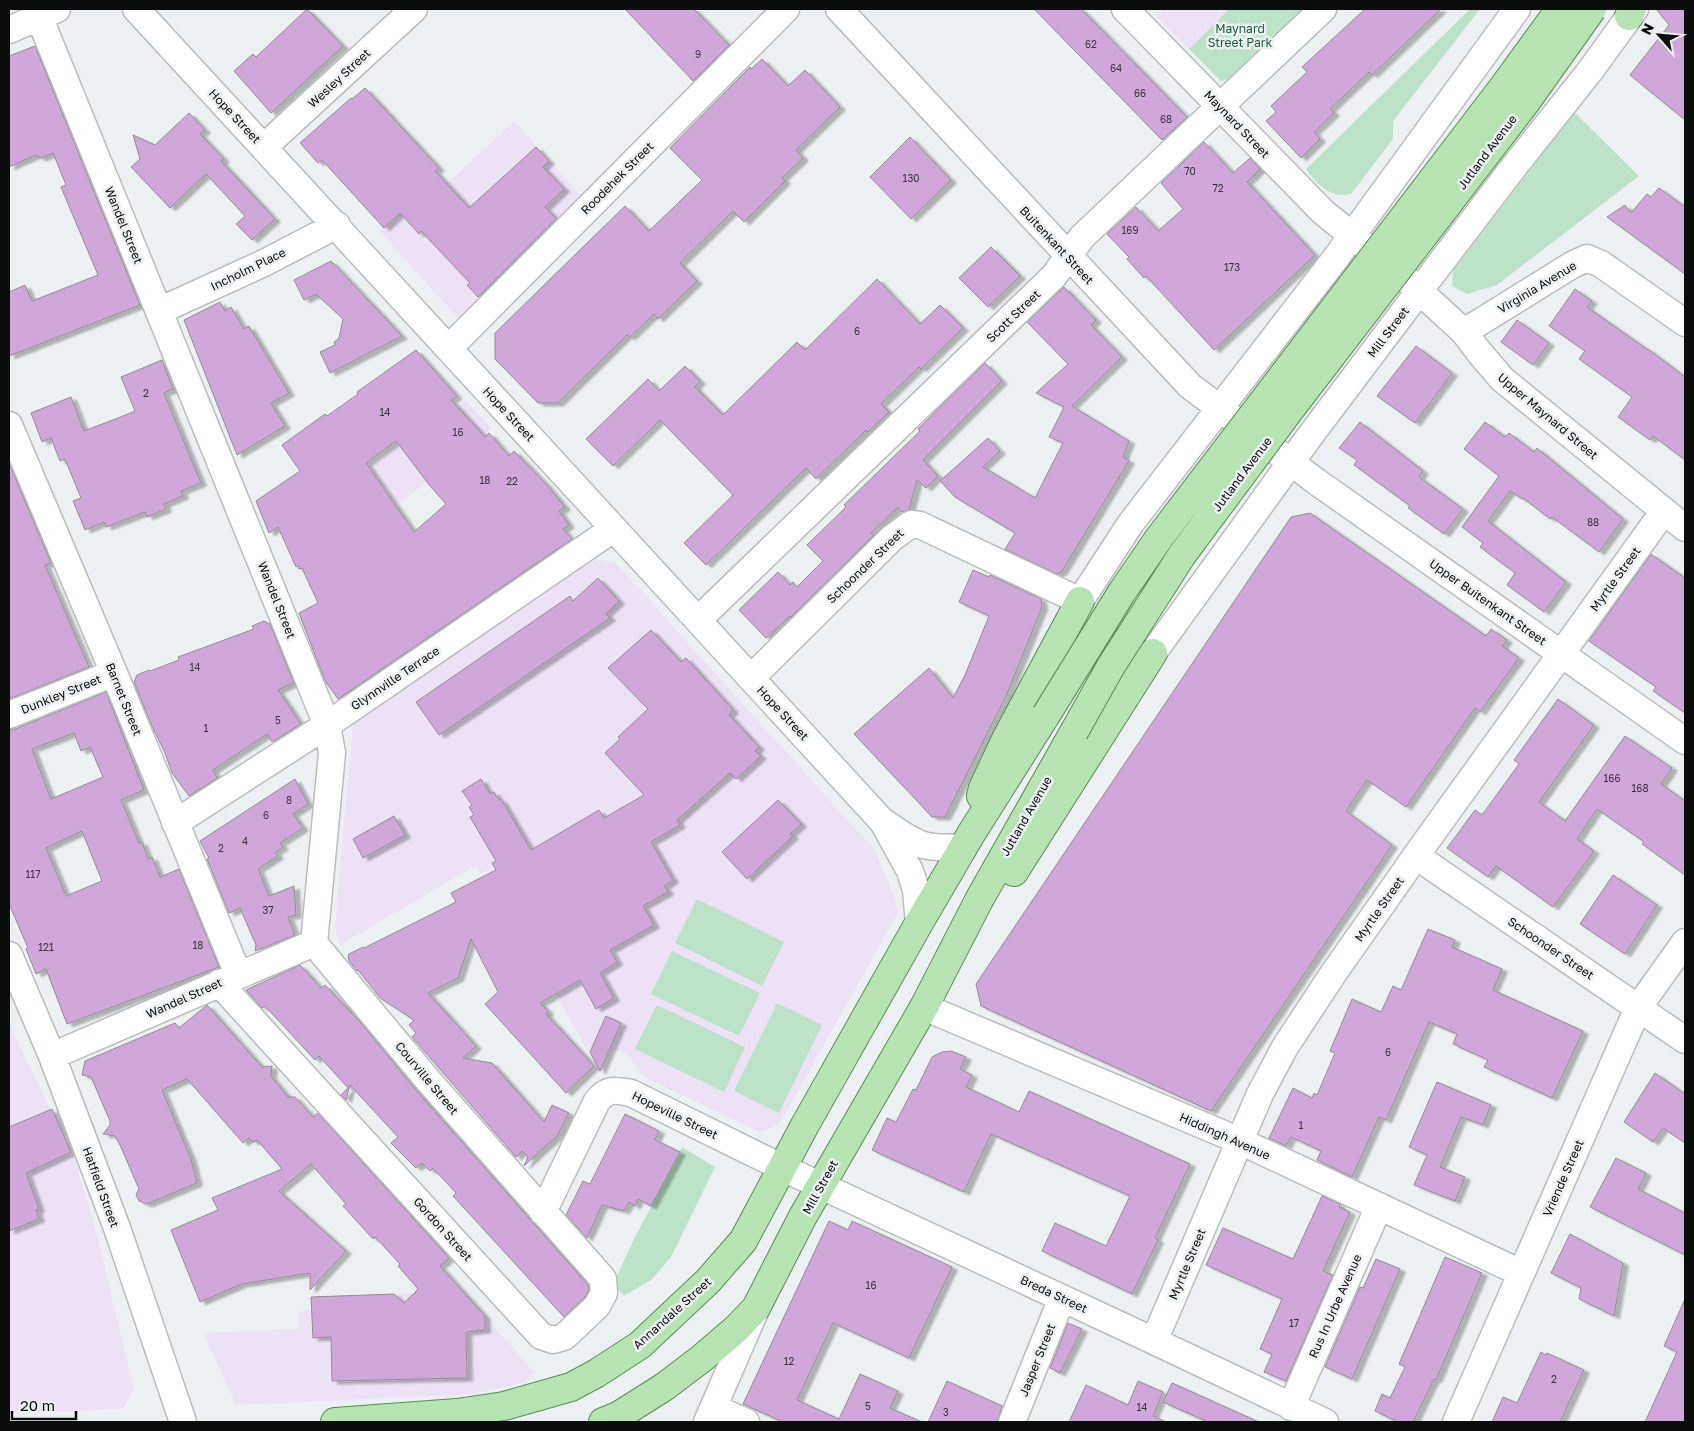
<svg xmlns="http://www.w3.org/2000/svg" width="1694" height="1431" font-family="'Golos Text',sans-serif">
	<defs>
		<filter id="shadow"><feDropShadow dx="5.5" dy="3" stdDeviation="1" flood-color="#0004"/></filter>
	</defs>
	<rect width="100%" height="100%" fill="#edf0f2"/>
	<path fill="#ece1f5" d="M1163 9H1229L1189 49 1156 16Z
		M514 121 585 200 461 321 379 231 442 174 449 182Z
		M465 400 492 428 451 465 397 504 370 467 424 428 429 433Z
		M595 559 616 563 874 849 894 896 898 913 779 1125 760 1132 644 1077 628 1055 613 1049 600 1074 488 870 480 874 475 866 340 945 335 927 353 724Z
		M9 1024 75 1160 96 1231 134 1390 123 1409 9 1413Z
		M419 1293 485 1316 534 1372 526 1382 474 1394 236 1405 203 1333 298 1329 299 1312 311 1310V1297Z"/>
	<path fill="#bee2c9" d="M1229 9H1303L1233 78 1221 81 1189 49Z
		M1470 9H1480L1393 121V139L1351 194C1329 198 1318 185 1306 169Z
		M1574 112 1639 176 1497 285 1467 294 1452 286 1453 271Z
		M697 899 784 942 762 986 675 943Z
		M672 951 760 993 739 1036 651 994Z
		M777 1003 822 1025 779 1113 734 1091Z
		M657 1005 745 1047 724 1092 635 1049Z
		M682 1147 715 1167 671 1257 651 1280 624 1296 613 1284 636 1235Z"/>
	<path fill="#d0a7d9" stroke="#918f91" fill-rule="evenodd" filter="url(#shadow)" d="M307 9 343 46 271 113 234 71 253 54 256 57Z
		M625 9H694L729 45 693 81Z
		M1034 9H1081L1187 117 1162 140Z
		M1365 9H1441L1372 75 1369 72 1330 109 1334 113 1314 132 1320 139 1301 158 1266 121 1276 112 1271 106 1307 72 1302 67Z
		M1656 9H1685V120L1630 75 1669 25Z
		M35 46 140 305 9 356V292L25 285 32 301 98 275 61 187 66 185 53 153 41 158 36 155 9 167V56Z
		M762 59 788 86 805 70 840 107 796 150 803 158 782 178 785 181 744 222 733 211 680 263 697 281 658 319 654 314 630 337 627 335 558 403H538L495 359V333L625 206 649 231 702 180 670 148 750 67 751 69Z
		M365 88 439 168 435 171 469 208 536 147 549 161 543 167 564 189 545 207 556 219 478 297 467 285 470 283 421 231 419 234 400 213 384 228 322 160 318 163 300 143 351 98 352 99Z
		M189 113 205 130 200 134 224 159 221 161 275 219 252 240 236 224 245 216 206 174 170 208 131 167 140 159 133 135 155 145Z
		M910 137 951 180 911 219 870 177Z
		M1204 142 1233 173 1250 158 1260 169 1247 182 1315 255 1214 350 1146 276 1144 278 1127 259 1129 257 1107 234 1136 207 1158 231 1183 209 1161 183Z
		M1659 188 1685 207V274L1607 217 1625 205 1631 213 1647 194 1651 197Z
		M991 247 1020 276 988 307 959 278Z
		M331 261 402 336 330 373 320 352 335 345 334 342 339 338 343 319 316 294 304 300 294 280Z
		M877 279 920 324 940 305 963 328 921 369 919 367 881 404 889 412 868 432 866 430 816 479 806 468 706 565 684 543 733 495 660 420 613 466 586 439 648 379 659 391 685 366 700 381 695 387 723 415 797 342 805 350Z
		M1064 287 1096 320 1091 325 1122 357 1072 406 1129 441 1123 457 1129 461 1062 571 1057 574 1005 549 1015 533 955 497 940 481 988 438 1000 451 983 467 1035 498 1063 443 1049 437 1064 407 1036 393 1068 364 1027 322Z
		M1575 289 1592 301 1587 307 1648 350V349L1685 377V460L1653 436 1650 440 1618 417 1632 397 1579 359 1585 351 1549 326Z
		M220 302 225 311 231 307 244 329 249 326 289 393 271 403 285 426 237 455 184 320Z
		M1517 320 1549 343 1533 365 1501 342Z
		M1416 346 1452 373 1415 423 1377 396Z
		M416 350 457 396 451 400 485 437 489 433 509 456 514 451 546 484 565 507 559 511 569 525 563 529 572 539 338 699 325 681 299 613 318 603 302 568 299 569 298 566 296 567 278 527 269 533 256 501 300 471 282 445 325 414 327 416 358 394 357 392ZM396 441 430 486 446 504 414 532 366 463Z
		M162 360 173 389 164 393 201 483 181 491 183 496 164 504 166 509 147 517 145 512 106 527 104 522 85 530 73 501 81 498 65 459 60 461 51 438 42 442 31 413 71 397 84 431 118 418 135 411 121 377Z
		M985 363 1002 381 923 460 938 476 926 488 917 480 909 510 902 512 898 507 871 533 874 535 791 617 790 616 766 638 739 610 778 572 790 585 793 582 797 587 823 561 807 545 846 507 844 505 920 431 918 429Z
		M1360 422 1423 471 1419 477 1463 509 1444 534 1408 508 1410 506 1354 465 1357 460 1339 448Z
		M1485 422 1505 437 1509 433 1534 452 1537 448 1623 519 1599 552 1552 517 1550 519 1523 498 1522 499 1510 491 1488 521 1566 582 1544 612 1507 585 1515 573 1480 547 1483 543 1462 527 1499 476 1464 449Z
		M9 463 51 563 45 565 89 667 9 699Z
		M1310 513 1486 636 1491 629 1507 640 1502 646 1519 658 1480 712 1475 708 1406 807 1367 780 1355 797 1346 811 1392 845 1211 1111 981 1006 976 984 1291 517Z
		M1651 554 1685 578V713L1653 691 1656 687 1589 641Z
		M973 570 989 577 990 575 1041 599 1042 607 1006 696 945 817H932L854 734 929 668 953 698 965 675 989 616 959 602Z
		M598 578 619 601 606 614 610 618 439 735 416 702 570 596 573 601Z
		M264 621 270 624 294 683 278 690 301 724 272 742 267 734 213 770 217 778 189 796 172 773 165 753 152 726 134 682 137 675 149 670 150 671 179 660 178 657 254 629 252 626Z
		M651 630 681 662 686 658 733 710 729 715 759 747 755 751 761 756 736 779 730 773 677 820 680 825 651 842 673 880 664 886 668 892 643 906 654 925 610 950 617 962 600 973 614 998 596 1009 580 980 540 1003 548 1011 546 1014 594 1066 566 1093 485 1004 498 992 471 939 458 978 428 993 476 1046 463 1058 492 1063 544 1122 552 1105 569 1113 557 1136 524 1166 528 1157 522 1151 516 1157 412 1037 416 1033 409 1025 414 1020 380 998 358 970 357 971 349 961 348 956 349 954 363 947 364 948 456 902 451 893 496 870 492 863 496 861 470 817 474 815 469 807 472 805 462 791 481 779 490 794 494 792 499 800 501 799 531 850 599 810 604 818 644 795 605 753 620 739 618 737 648 709 608 668Z
		M106 692 144 790 121 800 139 843 142 842 148 859 152 857 160 877 179 869 219 967 67 1024 46 969 36 974 26 949 28 948 9 904V730L15 729ZM74 733 81 751 90 747 103 777 51 799 32 749ZM82 831 102 881 66 896 46 848Z
		M1558 699 1594 725 1539 802 1565 821 1625 736 1672 768 1661 784 1685 801V875L1642 844 1644 842 1597 809 1577 839 1594 851 1553 907 1496 866 1488 877 1447 848 1475 810 1482 815 1519 764 1514 760Z
		M295 779 308 804 293 814 303 828 280 843 283 847 275 852 278 856 258 869 269 896 294 886 296 915 288 917 295 935 255 951 256 945 240 908 229 913 207 859 209 858 200 841Z
		M778 800 801 824 790 834 793 836 747 879 722 852Z
		M394 816 405 835 363 858 353 839Z
		M1613 875 1657 905 1625 954 1580 924Z
		M1428 929 1455 940 1452 947 1502 969 1493 990 1583 1031 1552 1098 1484 1067 1488 1060 1453 1044 1457 1034 1429 1022 1386 1120 1379 1117 1352 1177 1317 1160 1321 1151 1291 1137 1286 1146 1269 1138 1293 1088 1312 1098 1314 1093 1317 1095 1335 1053 1330 1051 1352 999 1381 1012 1393 986 1401 990Z
		M300 965 321 988 325 985 361 1023 415 1089 588 1285 589 1290 585 1297 564 1317 453 1196 456 1193 433 1168 430 1171 422 1163 416 1168 391 1143 398 1137 350 1085 346 1100 341 1095 348 1088 319 1056 315 1060 265 1006 262 1008 246 990Z
		M207 1005 262 1067 272 1066 271 1076 288 1097H295L313 1117 318 1113 449 1258 440 1266 485 1316V1330L466 1332 467 1378 332 1381 331 1337 313 1338 311 1297 394 1294 404 1303 413 1294 416 1293 415 1292 418 1289 398 1266 400 1264 375 1237 373 1239 343 1206 346 1204 311 1164 279 1191 346 1251 310 1290V1273L242 1284 200 1302 171 1230 218 1210 212 1198 282 1169 257 1140 253 1142 249 1138 243 1143 187 1079 162 1090 191 1159 197 1183 147 1204 139 1201 136 1195 139 1189 120 1145 115 1136 103 1134 110 1125V1121L91 1077 82 1075 85 1061 175 1023 179 1028Z
		M606 1016 621 1023 600 1071 590 1052Z
		M951 1051 966 1057 960 1069 972 1075 966 1087 1019 1112 1029 1091 1190 1164 1155 1238 1158 1240 1132 1294 1042 1251 1055 1223 1106 1246 1130 1196 991 1134 964 1192 872 1150 887 1118 896 1122 913 1089 916 1090 932 1057 942 1052Z
		M1655 1073 1685 1094V1143L1663 1128 1653 1142 1624 1122Z
		M1437 1082 1491 1105 1483 1125 1461 1117 1440 1167 1465 1177 1455 1201 1414 1185 1427 1155 1409 1147Z
		M52 1109 71 1152 26 1173 39 1209 36 1210 39 1219 9 1231V1127Z
		M625 1114 659 1131 655 1140 680 1152 651 1206 638 1199 635 1206 629 1202 624 1211 602 1205 587 1238 566 1215 583 1181 590 1184Z
		M1616 1158 1646 1173 1638 1189 1685 1213V1255L1590 1207Z
		M1322 1196 1340 1204 1339 1207 1350 1212 1323 1271 1333 1275 1286 1381 1264 1372 1272 1354 1260 1349 1282 1299 1206 1265 1223 1228 1293 1259Z
		M829 1221 848 1230 852 1221 952 1267 909 1358 833 1323 797 1400 839 1419 860 1374 898 1391 890 1408 922 1422H783L743 1404Z
		M1570 1234 1623 1263 1614 1316 1579 1299 1581 1288 1551 1273Z
		M1445 1257 1482 1273 1436 1380 1434 1379 1413 1422H1398L1375 1411 1382 1394 1390 1398 1405 1367 1399 1364Z
		M1376 1259 1400 1269 1352 1379 1325 1367 1360 1287 1363 1288Z
		M1685 1299V1422H1645L1677 1352 1664 1346Z
		M1068 1323 1082 1329 1060 1373 1050 1368Z
		M1541 1352 1546 1355 1547 1353 1584 1370 1560 1422H1492L1503 1397 1517 1403Z
		M947 1381 1002 1406 997 1422H928Z
		M1138 1381 1163 1392 1153 1416 1166 1422H1069L1086 1385 1128 1405Z
		M1172 1383 1259 1422H1208L1163 1402Z"/>
	<g fill="none" stroke-linecap="round" stroke-linejoin="round">
		<g stroke="#babcbe" stroke-width="29">
			<path id="minor" d="M36 9 327 725 332 753 314 943
				M136 9C385 278 633 550 881 820 915 844 921 850 964 847
				M839 9 1190 386 1317 482 1685 741
				M1125 9 1323 212 1365 246
				M9 30 57 9
				M264 147 414 9
				M1405 278 1464 332 1479 352 1502 379 1685 528
				M159 311 264 263 337 225
				M1464 332 1572 265 1587 258 1601 264 1685 323
				M449 348 786 9
				M9 425 114 673 238 974
				M698 620 1054 276 1082 237 1323 9
				M1153 653 1310 436 1420 290 1513 168 1590 71 1635 9
				M751 678 892 538 911 524 920 525 1080 601 1131 523 1335 259 1517 9
				M9 715 114 673
				M175 823 327 725 613 529
				M884 824 910 871 916 890 919 923
				M1416 856 1685 1040
				M9 955 52 1056 117 1228 183 1422
				M219 983 541 1336 553 1340 564 1337 597 1306 604 1293 603 1279 427 1079 314 943
				M924 1007 1240 1141 1521 1273
				M52 1056 314 943
				M543 1212 597 1101C608 1088 615 1090 631 1093L783 1168 1154 1341 1325 1422
				M1154 1341 1260 1094 1285 1047 1333 974 1425 843 1664 511
				M1291 1407 1379 1206
				M714 1408 746 1422
				M707 1422 756 1309
				M1012 1422 1062 1298
				M1456 1422 1638 1008 1685 942"/>
		</g>
		<g stroke="#5c8b57" stroke-width="30">
			<path id="major" d="M1629 16 1632 9
				M981 796 983 788 1007 737 1080 601
				M1014 872 1153 653
				M335 1422 457 1413 504 1406 571 1387 597 1373 640 1345 708 1281 743 1241 805 1125 919 923 971 834 1046 715
				M603 1422 618 1416 664 1387 701 1359 736 1329 756 1308 802 1218 924 1007 979 900 1074 732"/>
		</g>
		<use href="#minor" stroke="#fff" stroke-width="26"/>
		<use href="#major" stroke="#b7e2b3" stroke-width="28"/>
		<g stroke="#5c8b57" stroke-width="30" stroke-linecap="butt">
			<path id="major-bridge" d="M1046 715 1122 592 1159 538 1504 86 1560 9
				M1074 732 1111 666 1182 555 1289 411 1526 102 1592 9"/>
		</g>
		<use href="#major-bridge" stroke="#b7e2b3" stroke-width="28"/>
	</g>
	<g text-anchor="middle" dominant-baseline="central" stroke-width="5" stroke-linejoin="round" paint-order="stroke">
		<g font-size="10" fill="#3c333f">
			<text x="1091" y="44">62</text>
			<text x="698" y="54">9</text>
			<text x="1116" y="68">64</text>
			<text x="1140" y="93">66</text>
			<text x="1166" y="119">68</text>
			<text x="1190" y="171">70</text>
			<text x="911" y="178">130</text>
			<text x="1218" y="188">72</text>
			<text x="1130" y="230">169</text>
			<text x="1232" y="267">173</text>
			<text x="857" y="331">6</text>
			<text x="146" y="393">2</text>
			<text x="385" y="412">14</text>
			<text x="458" y="432">16</text>
			<text x="485" y="480">18</text>
			<text x="512" y="481">22</text>
			<text x="1593" y="522">88</text>
			<text x="195" y="667">14</text>
			<text x="278" y="720">5</text>
			<text x="206" y="728">1</text>
			<text x="1612" y="778">166</text>
			<text x="1640" y="788">168</text>
			<text x="289" y="800">8</text>
			<text x="266" y="815">6</text>
			<text x="245" y="841">4</text>
			<text x="221" y="848">2</text>
			<text x="33" y="874">117</text>
			<text x="268" y="910">37</text>
			<text x="198" y="945">18</text>
			<text x="46" y="947">121</text>
			<text x="1388" y="1052">6</text>
			<text x="1301" y="1125">1</text>
			<text x="871" y="1285">16</text>
			<text x="1294" y="1323">17</text>
			<text x="789" y="1361">12</text>
			<text x="1554" y="1379">2</text>
			<text x="868" y="1406">5</text>
			<text x="1142" y="1407">14</text>
			<text x="946" y="1412">3</text>
		</g>
		<g font-size="12" fill="#1f613d" stroke="#edf0f2">
			<text x="1240" y="28">Maynard<tspan x="1240" dy="14">Street Park</tspan></text>
		</g>
		<g font-size="12" fill="#0b0c0c" stroke="#edf0f2">
			<text transform="translate(339 78) rotate(-43)">Wesley Street</text>
			<text transform="translate(235 116) rotate(47)">Hope Street</text>
			<text transform="translate(1237 124) rotate(46)">Maynard Street</text>
			<text transform="translate(1487 152) rotate(-53)">Jutland Avenue</text>
			<text transform="translate(617 178) rotate(-45)">Roodehek Street</text>
			<text transform="translate(124 225) rotate(68)">Wandel Street</text>
			<text transform="translate(1057 245) rotate(47)">Buitenkant Street</text>
			<text transform="translate(248 269) rotate(-26)">Incholm Place</text>
			<text transform="translate(1537 287) rotate(-31)">Virginia Avenue</text>
			<text transform="translate(1013 316) rotate(-44)">Scott Street</text>
			<text transform="translate(1388 332) rotate(-53)">Mill Street</text>
			<text transform="translate(509 414) rotate(47)">Hope Street</text>
			<text transform="translate(1548 416) rotate(40)">Upper Maynard Street</text>
			<text transform="translate(1242 474) rotate(-53)">Jutland Avenue</text>
			<text transform="translate(865 566) rotate(-44)">Schoonder Street</text>
			<text transform="translate(1615 579) rotate(-54)">Myrtle Street</text>
			<text transform="translate(277 600) rotate(68)">Wandel Street</text>
			<text transform="translate(1488 602) rotate(35)">Upper Buitenkant Street</text>
			<text transform="translate(395 678) rotate(-34)">Glynnville Terrace</text>
			<text transform="translate(61 694) rotate(-22)">Dunkley Street</text>
			<text transform="translate(124 699) rotate(68)">Barnet Street</text>
			<text transform="translate(783 713) rotate(47)">Hope Street</text>
			<text transform="translate(1026 816) rotate(-60)">Jutland Avenue</text>
			<text transform="translate(1379 909) rotate(-55)">Myrtle Street</text>
			<text transform="translate(1551 948) rotate(34)">Schoonder Street</text>
			<text transform="translate(184 998) rotate(-24)">Wandel Street</text>
			<text transform="translate(427 1078) rotate(50)">Courville Street</text>
			<text transform="translate(675 1115) rotate(26)">Hopeville Street</text>
			<text transform="translate(1225 1136) rotate(24)">Hiddingh Avenue</text>
			<text transform="translate(1563 1178) rotate(-66)">Vriende Street</text>
			<text transform="translate(101 1187) rotate(70)">Hatfield Street</text>
			<text transform="translate(820 1187) rotate(-61)">Mill Street</text>
			<text transform="translate(443 1229) rotate(48)">Gordon Street</text>
			<text transform="translate(1187 1264) rotate(-67)">Myrtle Street</text>
			<text transform="translate(1054 1294) rotate(25)">Breda Street</text>
			<text transform="translate(1335 1306) rotate(-66)">Rus In Urbe Avenue</text>
			<text transform="translate(672 1313) rotate(-42)">Annandale Street</text>
			<text transform="translate(1037 1360) rotate(-68)">Jasper Street</text>
		</g>
	</g>
	<rect width="1694" height="1431" fill="none" stroke="#0b0c0c" stroke-width="20"/>
	<g transform="translate(1659 35) rotate(297)" stroke="#edf0f2" stroke-width="4" paint-order="stroke">
	<path d="M0-4L9 19L0 12L-9 19Z" fill="#0b0c0c"/>
	<text y="-8" font-size="14" font-weight="bold" text-anchor="middle" fill="#0b0c0c">N</text>
	</g>
	<path d="M12 1411v8h64v-8" fill="none" stroke="#0b0c0c" stroke-width="2.5"/>
	<text x="20" y="1411" font-size="15" fill="#0b0c0c" stroke="#edf0f2" stroke-width="4" paint-order="stroke">20 m</text>
</svg>
